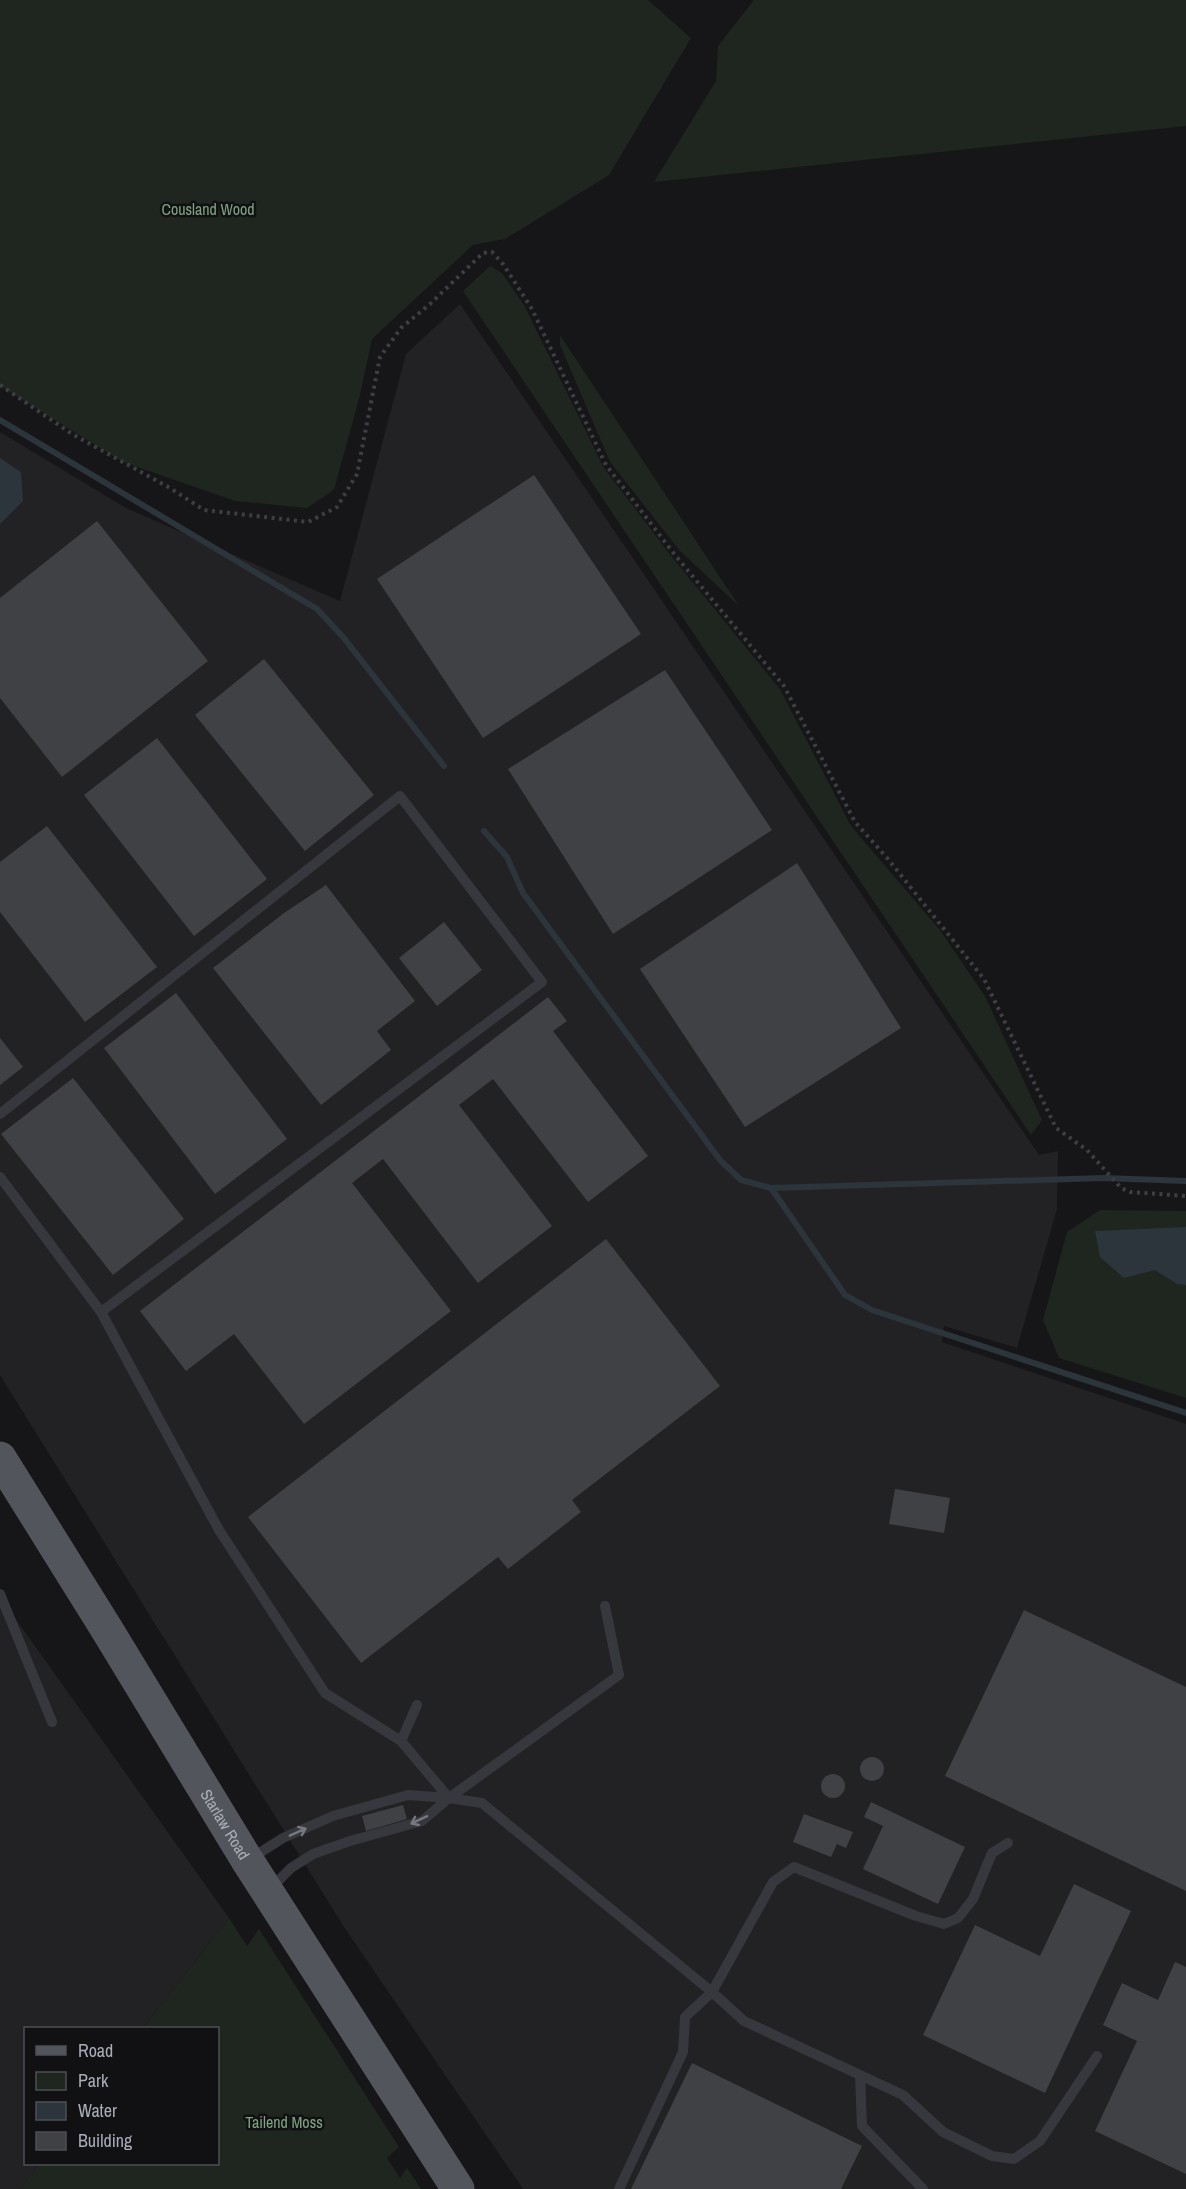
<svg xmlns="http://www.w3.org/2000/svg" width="1186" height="2189" font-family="'Archivo Narrow',sans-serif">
	<rect width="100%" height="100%" fill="#161618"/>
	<path fill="#222225" d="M460 304 1039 1155 1058 1151 1057 1209 1017 1348 944 1326 942 1342 1186 1424V2189H523L344 1927 0 1375V432L126 508 340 601 406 354Z
		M0 1597 229 1918 143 2028H26V2164H39L20 2189H0Z"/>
	<path fill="#1e261f" d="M0 0H648L691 38 609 175 505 239 473 245 372 339 360 395 334 490 307 508 235 501 123 462 0 386Z
		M754 0H1186V126L654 182 716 81 718 46Z
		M490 266 502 273 524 305 604 468 672 557 780 689 851 826 940 930 985 996 1042 1120 1031 1135 463 291Z
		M560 335 739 606 680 551 610 462 560 345Z
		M1100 1210 1186 1211V1398L1059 1358 1043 1320 1067 1232Z
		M229 1918 247 1946 259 1929 399 2147 387 2158 400 2178 407 2168 421 2189H20L39 2164H218V2028H143Z"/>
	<path fill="#2c353c" d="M0 458 21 472 23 501 0 524Z
		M1186 1227V1285L1177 1284 1155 1270 1124 1278 1100 1257 1095 1231Z"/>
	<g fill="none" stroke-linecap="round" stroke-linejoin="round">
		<path stroke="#2c353c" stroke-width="6" d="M0 420 317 609 343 637 444 766
			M484 831 507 857 523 893 720 1160 741 1180 771 1188 845 1295 872 1310 1186 1413
			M771 1188 1104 1178 1186 1181"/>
	</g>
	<path fill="#404145" d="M534 475 641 634 483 738 377 579Z
		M97 521 208 661 62 777 0 698V598Z
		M264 659 374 795 305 851 195 715Z
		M665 670 772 830 613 934 508 769Z
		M157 738 267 879 194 936 84 795Z
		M47 826 157 967 85 1022 0 912V862Z
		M797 863 901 1028 745 1127 640 969Z
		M326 885 415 1001 377 1031 391 1050 321 1105 213 968 284 913Z
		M444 922 482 970 437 1006 399 958Z
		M176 993 287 1139 215 1194 104 1048Z
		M548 997 567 1021 553 1031 648 1156 588 1202 493 1079 459 1105 552 1226 478 1283 383 1159 352 1183 451 1311 304 1424 234 1334 186 1371 140 1311Z
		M0 1038 23 1067 0 1085Z
		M73 1078 184 1219 113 1275 1 1134Z
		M606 1239 720 1386 572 1500 581 1512 508 1569 498 1557 361 1663 248 1517Z
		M895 1489 950 1498 944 1533 889 1524Z
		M1024 1610 1186 1687V1891L945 1776Z
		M860 1769a12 12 0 1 1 24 0a12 12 0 1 1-24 0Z
		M821 1786a12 12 0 1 1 24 0a12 12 0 1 1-24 0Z
		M871 1802 965 1847 938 1904 863 1869 883 1826 864 1817Z
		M403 1805 407 1819 366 1831 362 1816Z
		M804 1814 853 1832 846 1848 837 1844 831 1857 793 1842Z
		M1074 1884 1131 1911 1045 2093 923 2035 975 1925 1040 1956Z
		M1175 1962 1186 1967V2174L1095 2131 1137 2041 1103 2025 1122 1983 1158 2000Z
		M692 2063 862 2146 841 2189H631Z"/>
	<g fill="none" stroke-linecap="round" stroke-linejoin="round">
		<path stroke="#3d3f44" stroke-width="4" stroke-dasharray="3 4.5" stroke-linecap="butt" d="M0 385 72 434 170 488 204 510 308 522 337 507 357 474 380 357 401 328 430 304 483 253 492 252 503 264 532 309 606 465 675 555 784 686 855 822 888 859 984 979 1056 1128 1087 1150 1121 1188 1130 1192 1186 1196"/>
		<path stroke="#37383d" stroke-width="10" d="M0 1114 400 796 542 982 101 1312
			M0 1177 101 1312 219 1530 325 1693 401 1741 449 1798 482 1803 712 1992 744 2021 903 2095 943 2132 992 2156 1014 2159 1040 2141 1097 2056
			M0 1594 52 1722
			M401 1741 417 1705
			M449 1798 619 1675 605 1606
			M250 1859 283 1838 333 1816 408 1795 449 1798 422 1821 350 1841 313 1854 291 1868 271 1888
			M860 2075 862 2126 923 2189
			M619 2189 683 2052 685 2017 712 1992 773 1882 794 1867 916 1916 944 1924 958 1918 973 1899 992 1853 1008 1843"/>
		<path stroke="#53555c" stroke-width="33" id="s1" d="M0 1458 106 1628 247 1860 458 2189"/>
	</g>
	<defs><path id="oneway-shaft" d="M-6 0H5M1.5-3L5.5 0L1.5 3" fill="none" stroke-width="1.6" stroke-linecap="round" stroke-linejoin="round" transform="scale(1.5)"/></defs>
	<g stroke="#757881">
		<use href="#oneway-shaft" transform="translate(419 1820) rotate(155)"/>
		<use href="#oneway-shaft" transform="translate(298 1832) rotate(-24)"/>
	</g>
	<g text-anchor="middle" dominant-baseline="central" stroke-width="5" stroke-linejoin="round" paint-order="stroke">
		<g font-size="16" fill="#7fa381" stroke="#111113">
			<text x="208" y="209">Cousland Wood</text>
			<text x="284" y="2122">Tailend Moss</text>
		</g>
		<g font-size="16" fill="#a8adb8" stroke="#111113">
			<text stroke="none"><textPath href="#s1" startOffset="430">Starlaw Road</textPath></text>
		</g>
	</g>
	<rect x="24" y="2027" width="195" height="138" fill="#111113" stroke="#4d4f55" stroke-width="1.5"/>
	<rect x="36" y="2046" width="30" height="9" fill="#53555c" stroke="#4d4f55" stroke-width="1.5"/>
	<text x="78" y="2057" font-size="18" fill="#a8adb8">Road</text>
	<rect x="36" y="2072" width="30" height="18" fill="#1e261f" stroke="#4d4f55" stroke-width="1.5"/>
	<text x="78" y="2087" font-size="18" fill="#a8adb8">Park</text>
	<rect x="36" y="2102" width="30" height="18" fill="#2c353c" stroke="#4d4f55" stroke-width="1.5"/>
	<text x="78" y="2117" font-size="18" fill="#a8adb8">Water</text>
	<rect x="36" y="2132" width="30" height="18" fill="#404145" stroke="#4d4f55" stroke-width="1.5"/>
	<text x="78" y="2147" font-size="18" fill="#a8adb8">Building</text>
</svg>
